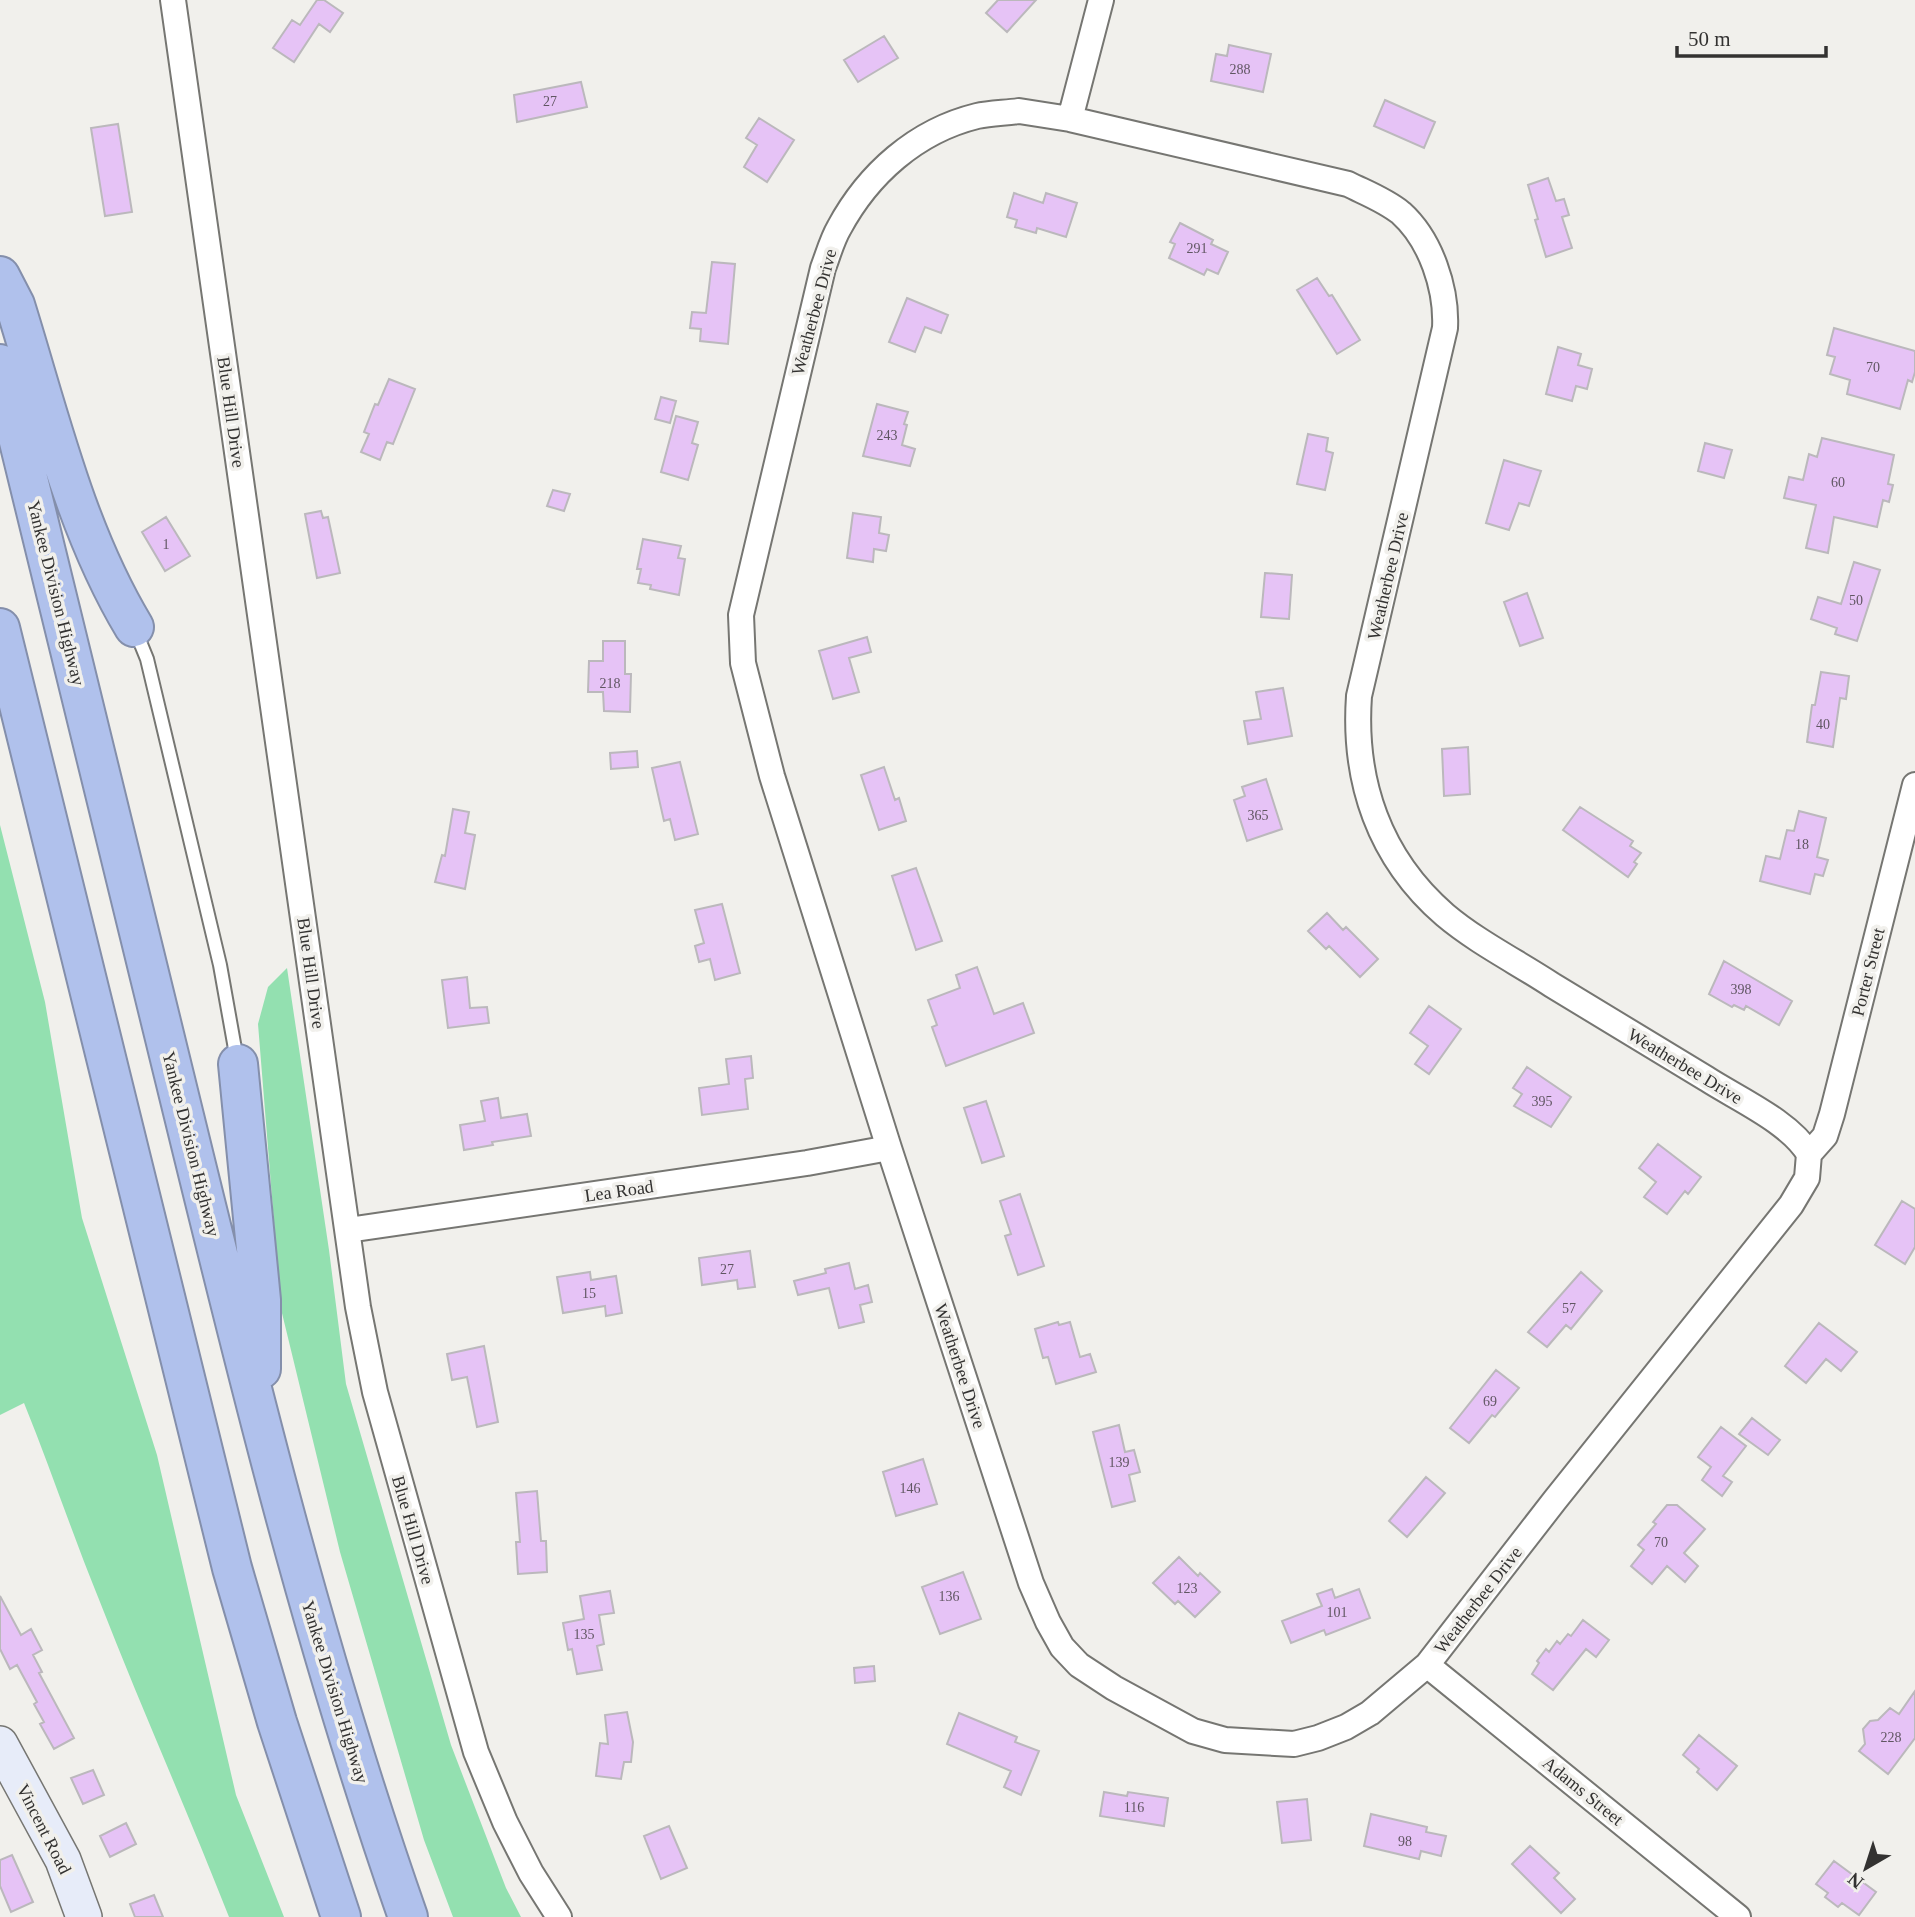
<svg xmlns="http://www.w3.org/2000/svg" width="1915" height="1917" font-family="'Times New Roman',serif">
	<rect width="100%" height="100%" fill="#f1f0ec"/>
	<path fill="#93e0b0" d="M0 825 45 1002 82 1218 157 1455 236 1795 284 1917H229C187 1810 140 1705 98 1597 72 1533 50 1467 24 1403L0 1415Z
		M287 968 329 1250 346 1384 451 1745 506 1888 521 1917H453L424 1840 340 1552 281 1309 258 1024 268 987Z"/>
	<path fill="#e6c3f6" stroke="#bbb8bc" stroke-width="2" d="M317 0H324L343 13 330 32 319 24 294 62 273 48 292 20 300 25Z
		M998 0H1036L1007 32 986 13Z
		M884 36 898 58 858 82 844 60Z
		M1229 45 1271 54 1263 92 1211 81 1216 54 1227 56Z
		M581 82 587 107 517 122 514 95Z
		M1385 100 1435 122 1424 148 1374 126Z
		M759 118 794 140 767 182 744 167 757 145 746 138Z
		M118 124 132 212 105 216 91 128Z
		M1548 178 1556 201 1564 199 1569 215 1562 217 1572 248 1546 257 1535 220 1538 219 1528 185Z
		M1014 193 1043 203 1046 193 1077 203 1066 237 1037 228 1036 233 1015 227 1017 220 1007 217Z
		M1180 223 1213 240 1211 244 1228 252 1218 274 1207 269 1204 275 1169 258 1175 244 1170 242Z
		M712 262 735 264 728 344 700 341 701 329 690 328 692 312 706 313Z
		M1317 278 1329 296 1332 295 1360 340 1337 354 1297 290Z
		M907 298 948 315 941 333 925 327 915 352 889 342Z
		M1834 328 1915 351V372L1912 382 1908 380 1900 409 1847 394 1850 380 1830 374 1835 357 1827 355Z
		M1558 347 1581 354 1578 365 1592 369 1587 389 1576 386 1572 401 1546 394Z
		M389 379 415 389 393 444 387 442 380 460 361 452 369 434 364 432 375 404 378 405Z
		M661 397 676 401 670 423 655 419Z
		M877 404 908 412 904 424 907 425 902 445 915 449 910 466 863 456Z
		M676 416 698 422 692 443 698 445 688 480 661 472Z
		M1308 434 1328 438 1326 451 1333 453 1325 490 1297 484Z
		M1822 438 1894 455 1888 484 1893 485 1889 502 1883 500 1877 527 1834 517 1828 553 1806 548 1816 505 1784 498 1789 477 1803 480 1809 454 1817 457Z
		M1705 443 1732 450 1724 478 1698 471Z
		M1504 460 1541 471 1529 506 1519 503 1509 530 1486 523Z
		M553 490 570 494 564 511 547 506Z
		M321 511 323 518 328 517 340 573 317 578 305 514Z
		M853 513 881 517 879 533 889 535 886 551 874 549 873 562 847 558Z
		M166 517 190 556 165 571 142 532Z
		M643 539 681 546 678 558 685 559 679 595 650 589 651 585 638 583 641 569H637Z
		M1854 562 1880 570 1857 641 1835 634 1837 628 1811 619 1818 597 1841 604Z
		M1265 573 1292 575 1289 619 1261 617Z
		M1527 593 1543 638 1520 646 1504 602Z
		M867 637 871 652 849 658 859 692 833 699 819 651Z
		M603 641H625V674H631L630 712 604 711 603 692H588L589 661H603Z
		M1821 672 1849 676 1846 699 1840 698 1833 747 1807 742 1812 705H1815Z
		M1283 688 1292 736 1248 744 1244 721 1261 719 1256 692Z
		M1468 747 1470 794 1444 796 1442 749Z
		M637 751 638 767 611 769 610 753Z
		M680 762 698 834 675 840 670 819 664 821 652 768Z
		M884 767 895 800 899 798 906 821 879 830 861 775Z
		M1266 779 1282 829 1247 841 1234 800 1245 796 1242 787Z
		M1580 807 1633 841 1630 846 1641 853 1634 862 1637 864 1628 877 1563 830Z
		M453 809 469 812 465 833 475 835 465 889 435 882 442 855 445 856Z
		M1799 811 1826 818 1817 857 1828 860 1823 876 1815 874 1810 894 1760 881 1766 856 1780 859 1787 830 1794 831Z
		M916 868 942 941 916 950 892 876Z
		M722 904 740 973 715 980 710 959 699 962 695 946 704 943 695 910Z
		M1327 913 1343 930 1346 927 1378 959 1360 977 1329 946 1326 949 1308 931Z
		M1724 961 1792 1001 1779 1025 1746 1006 1744 1010 1734 1005 1732 1007 1709 994Z
		M977 967 994 1014 1023 1003 1034 1033 946 1066 932 1027 937 1025 928 1000 960 988 956 975Z
		M467 977 470 1008 487 1007 489 1023 448 1028 442 980Z
		M1429 1006 1461 1029 1429 1074 1415 1064 1428 1046 1410 1033Z
		M751 1056 753 1078 745 1079 748 1109 702 1115 699 1088 729 1084 726 1059Z
		M1527 1067 1571 1097 1551 1127 1514 1106 1522 1094 1513 1088Z
		M498 1098 501 1118 527 1114 531 1136 492 1142 493 1145 464 1150 460 1125 485 1121 481 1101Z
		M986 1101 1004 1156 982 1163 964 1108Z
		M1658 1144 1701 1177 1688 1194 1685 1191 1667 1214 1644 1197 1656 1182 1639 1168Z
		M1020 1194 1044 1266 1018 1275 1005 1236 1011 1234 1000 1201Z
		M1902 1201 1915 1209V1247L1905 1264 1875 1245Z
		M750 1251 755 1287 738 1289 737 1280 702 1285 699 1258Z
		M849 1263 855 1289 868 1285 872 1302 860 1305 864 1322 839 1328 829 1288 798 1295 794 1281 826 1273 825 1269Z
		M590 1272 591 1280 616 1276 622 1313 606 1316 605 1306 563 1313 557 1277Z
		M1581 1272 1602 1291 1571 1329 1566 1325 1547 1347 1528 1332Z
		M1058 1322 1059 1325 1070 1322 1080 1357 1090 1354 1096 1372 1056 1384 1048 1357 1043 1358 1035 1329Z
		M1819 1323 1857 1352 1841 1371 1826 1359 1806 1383 1785 1366Z
		M484 1346 498 1422 477 1427 467 1377 452 1380 447 1354Z
		M1496 1370 1519 1388 1495 1417 1492 1415 1469 1443 1450 1428Z
		M1752 1418 1780 1440 1768 1455 1739 1434Z
		M1119 1425 1125 1452 1134 1450 1140 1472 1129 1475 1135 1501 1112 1507 1093 1432Z
		M1721 1427 1746 1446 1723 1476 1732 1482 1722 1496 1702 1480 1711 1467 1698 1457Z
		M923 1459 937 1504 896 1516 883 1472Z
		M1426 1477 1445 1493 1407 1537 1389 1521Z
		M537 1491 541 1541H546L547 1572 518 1574 516 1542H520L516 1493Z
		M1667 1505H1677L1705 1529 1684 1553 1698 1566 1685 1582 1667 1566 1652 1584 1631 1566 1644 1550 1638 1545 1656 1524 1653 1522Z
		M1179 1557 1198 1576 1200 1573 1220 1592 1195 1617 1178 1601 1175 1604 1153 1583Z
		M963 1572 981 1619 940 1634 922 1587Z
		M1332 1589 1335 1598 1359 1589 1370 1618 1326 1635 1324 1630 1291 1643 1282 1621 1322 1606 1317 1594Z
		M610 1591 614 1613 599 1615 604 1644 597 1646 602 1670 577 1674 572 1649 568 1650 563 1623 584 1619 580 1596Z
		M0 1596 21 1635 31 1629 42 1650 33 1655 42 1672 39 1673 74 1738 54 1749 40 1724 44 1722 34 1704 37 1702 17 1665 10 1669 0 1649Z
		M1583 1620 1609 1640 1596 1657 1586 1649 1553 1690 1532 1674 1539 1663 1537 1661 1546 1649 1549 1652 1557 1641 1560 1644 1568 1634 1571 1636Z
		M874 1666 875 1681 855 1683 854 1668Z
		M1915 1691V1738L1888 1774 1859 1751 1865 1744 1863 1729 1870 1721 1878 1720 1890 1708 1899 1714Z
		M627 1712 633 1742 631 1762H624L621 1779 596 1776 600 1743 608 1744 605 1715Z
		M959 1713 1017 1737 1015 1742 1039 1751 1021 1795 1004 1787 1011 1771 947 1744Z
		M1699 1735 1737 1766 1717 1790 1697 1772 1699 1769 1683 1755Z
		M93 1770 104 1795 83 1804 71 1778Z
		M1104 1792 1127 1796 1128 1792 1168 1798 1164 1826 1100 1816Z
		M1307 1799 1311 1840 1282 1843 1277 1802Z
		M1371 1814 1427 1827 1426 1832 1446 1836 1441 1856 1421 1851 1419 1859 1364 1846Z
		M126 1823 136 1844 110 1857 100 1836Z
		M669 1826 687 1868 661 1879 644 1836Z
		M1530 1846 1559 1873 1554 1878 1575 1899 1561 1913 1512 1864Z
		M12 1855 33 1902 11 1912 0 1886V1860Z
		M1834 1861 1876 1892 1859 1915 1842 1903 1838 1907 1825 1897 1828 1893 1816 1884Z
		M154 1895 163 1917H135L130 1904Z"/>
	<g fill="none" stroke-linecap="round" stroke-linejoin="round">
		<g stroke="#767672" stroke-width="16">
			<path id="lane" d="M136 632 147 659 220 965 237 1060"/>
		</g>
		<g stroke="#767672" stroke-width="28">
			<path id="street" d="M173 0 358 1307 375 1392 476 1752 505 1822 531 1873 559 1917
				M1019 111 1070 119 1348 184C1366 193 1385 200 1401 213 1431 240 1447 289 1445 328L1359 696C1353 781 1379 858 1445 915 1477 942 1517 962 1552 985 1604 1016 1655 1048 1707 1079 1738 1099 1790 1122 1809 1154L1807 1178 1791 1205 1555 1500 1427 1665 1370 1713 1346 1727 1318 1738 1294 1744 1225 1740 1193 1731 1114 1688 1079 1665 1062 1647 1048 1622 1031 1583 889 1148 772 776 743 663 741 615 823 268C828 255 832 240 839 228 868 174 916 131 977 116 990 113 1005 113 1019 111Z
				M1070 119 1101 0
				M1809 1154 1825 1136 1832 1114 1915 785
				M348 1230 807 1163 889 1148
				M1427 1665 1738 1917"/>
		</g>
		<g stroke="#767672" stroke-width="38">
			<path id="secondary" d="M0 1744 63 1860 84 1917"/>
		</g>
		<g stroke="#848fab" stroke-width="42">
			<path id="highway" d="M0 276 15 305C49 414 75 529 134 627
				M0 364C62 614 123 865 184 1116 250 1386 316 1655 408 1917
				M0 628 232 1568 277 1722 341 1917
				M238 1064 261 1300V1369"/>
		</g>
		<use href="#lane" stroke="#fff" stroke-width="12"/>
		<use href="#street" stroke="#fff" stroke-width="24"/>
		<use href="#secondary" stroke="#e7ecf9" stroke-width="35"/>
		<use href="#highway" stroke="#b0c1ec" stroke-width="38"/>
	</g>
	<g text-anchor="middle" dominant-baseline="central" stroke-width="7" stroke-linejoin="round" paint-order="stroke">
		<g font-size="14" fill="#605662">
			<text x="1240" y="69">288</text>
			<text x="550" y="101">27</text>
			<text x="1197" y="248">291</text>
			<text x="1873" y="367">70</text>
			<text x="887" y="435">243</text>
			<text x="1838" y="482">60</text>
			<text x="166" y="544">1</text>
			<text x="1856" y="600">50</text>
			<text x="610" y="683">218</text>
			<text x="1823" y="724">40</text>
			<text x="1258" y="815">365</text>
			<text x="1802" y="844">18</text>
			<text x="1741" y="989">398</text>
			<text x="1542" y="1101">395</text>
			<text x="727" y="1269">27</text>
			<text x="589" y="1293">15</text>
			<text x="1569" y="1308">57</text>
			<text x="1490" y="1401">69</text>
			<text x="1119" y="1462">139</text>
			<text x="910" y="1488">146</text>
			<text x="1661" y="1542">70</text>
			<text x="1187" y="1588">123</text>
			<text x="949" y="1596">136</text>
			<text x="1337" y="1612">101</text>
			<text x="584" y="1634">135</text>
			<text x="1891" y="1737">228</text>
			<text x="1134" y="1807">116</text>
			<text x="1405" y="1841">98</text>
		</g>
		<g font-size="18" fill="#333231" stroke="#f1f0ec">
			<text transform="translate(814 312) rotate(-75)">Weatherbee Drive</text>
			<text transform="translate(231 412) rotate(82)">Blue Hill Drive</text>
			<text transform="translate(1388 576) rotate(-77)">Weatherbee Drive</text>
			<text transform="translate(56 593) rotate(76)">Yankee Division Highway</text>
			<text transform="translate(1868 972) rotate(-76)">Porter Street</text>
			<text transform="translate(311 973) rotate(82)">Blue Hill Drive</text>
			<text transform="translate(1685 1066) rotate(31)">Weatherbee Drive</text>
			<text transform="translate(191 1144) rotate(76)">Yankee Division Highway</text>
			<text transform="translate(619 1191) rotate(-8)">Lea Road</text>
			<text transform="translate(960 1366) rotate(72)">Weatherbee Drive</text>
			<text transform="translate(413 1530) rotate(74)">Blue Hill Drive</text>
			<text transform="translate(1478 1600) rotate(-52)">Weatherbee Drive</text>
			<text transform="translate(335 1692) rotate(73)">Yankee Division Highway</text>
			<text transform="translate(1583 1791) rotate(39)">Adams Street</text>
			<text transform="translate(44 1829) rotate(63)">Vincent Road</text>
		</g>
	</g>
	<g transform="translate(1866 1868) rotate(219)" stroke="#f1f0ec" stroke-width="5" paint-order="stroke">
	<path d="M0-5L12 26L0 18L-12 26Z" fill="#333231"/>
	<text y="-10" font-size="19" font-weight="bold" text-anchor="middle" fill="#333231">N</text>
	</g>
	<path d="M1677 46v10h149v-10" fill="none" stroke="#333231" stroke-width="3.5"/>
	<text x="1688" y="46" font-size="21" fill="#333231" stroke="#f1f0ec" stroke-width="5" paint-order="stroke">50 m</text>
</svg>
